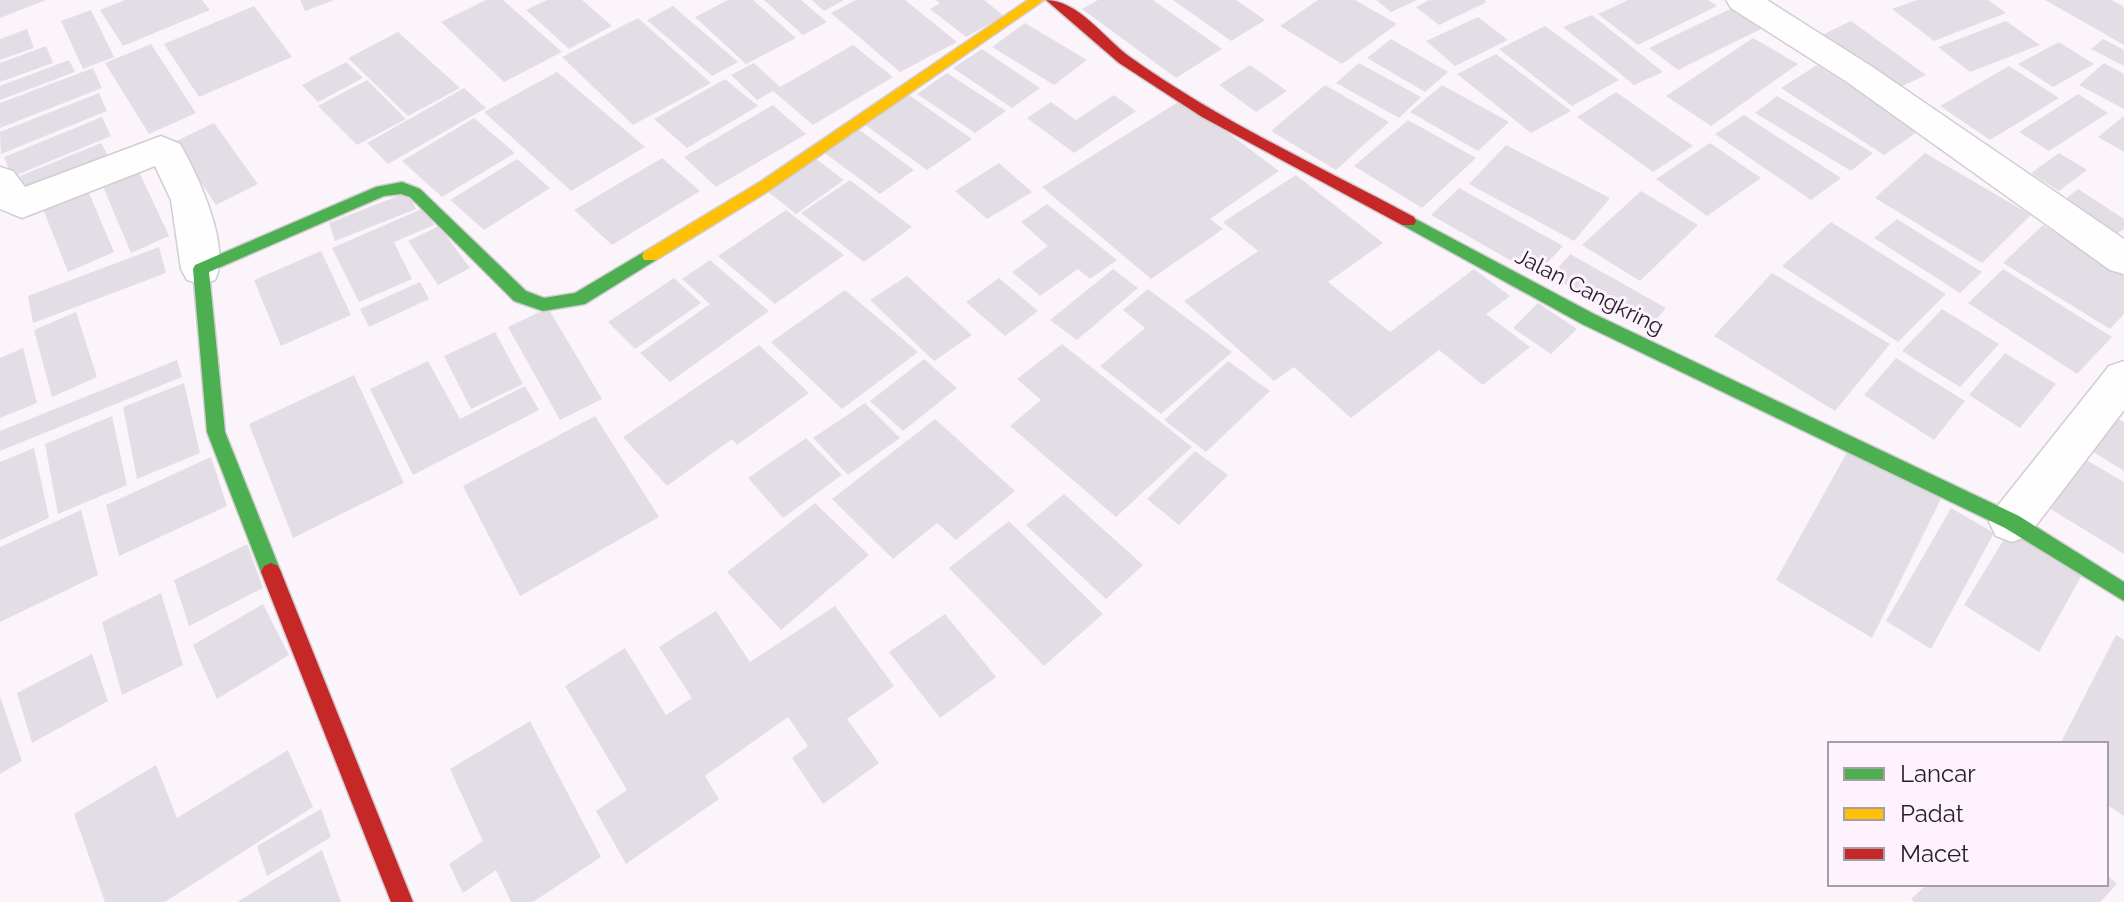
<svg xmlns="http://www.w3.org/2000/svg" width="2124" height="902" font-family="Raleway,sans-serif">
	<rect width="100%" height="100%" fill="#fbf5fb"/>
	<path fill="#e3dee6" d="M0 0H46L0 18Z
		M125 0H202L210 10 123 46 100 10Z
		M300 0H334L305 11Z
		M486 0H503L562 52 504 82 441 22Z
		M547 0H582L612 26 569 49 526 10Z
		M728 0H753L796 38 746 64 695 17Z
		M764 0H801L827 22 803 35Z
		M812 0H844L824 11Z
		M856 0H905L957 42 900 72 831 13Z
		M935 0H984L1004 16 966 37 930 9 940 3Z
		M1098 0H1153L1222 49 1176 78 1082 9Z
		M1173 0H1236L1265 20 1231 41Z
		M1318 0H1355L1397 24 1342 64 1280 26Z
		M1376 0H1417L1391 12Z
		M1429 0H1484L1487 2 1439 25 1416 7Z
		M1628 0H1708L1717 6 1638 45 1598 14Z
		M1917 0H1988L2006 13 1934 41 1892 9Z
		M2045 0H2112L2124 7V45Z
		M254 6 292 57 199 97 164 44Z
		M673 6 738 62 712 76 647 20Z
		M1736 6 1765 27 1678 70 1649 48Z
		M91 10 114 57 83 69 61 21Z
		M1592 15 1663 72 1634 85 1563 27Z
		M1478 17 1508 40 1455 66 1426 41Z
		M638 18 711 83 633 125 562 57Z
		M1851 21 1926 75 1894 90 1820 36Z
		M2006 21 2040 45 1970 72 1938 47Z
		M1025 23 1087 60 1054 85 992 47Z
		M1545 26 1619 80 1572 106 1499 49Z
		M27 29 34 48 0 60V39Z
		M398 32 460 88 408 116 348 58Z
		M1753 38 1798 64 1711 126 1666 96Z
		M1391 39 1448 72 1425 92 1367 58Z
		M2103 39 2124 50V66L2091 49Z
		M2059 42 2094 64 2053 87 2018 64Z
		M151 44 196 113 149 134 105 63Z
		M853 45 893 77 813 125 773 91 757 100 731 75 754 63 780 87Z
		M46 46 53 63 0 82V63Z
		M982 49 1040 88 1012 108 953 68Z
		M1496 54 1571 111 1531 133 1457 74Z
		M69 60 75 72 0 100V86Z
		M346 62 363 78 318 102 302 85Z
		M1359 63 1421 97 1399 118 1336 83Z
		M2104 63 2124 74V109L2079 85Z
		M1250 65 1287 91 1256 112 1219 85Z
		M1817 65 1920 130 1884 155 1781 88Z
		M2009 66 2059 98 1990 140 1940 106Z
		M93 68 102 88 0 128V103Z
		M557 72 645 147 571 191 484 112Z
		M947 73 1006 111 975 133 917 94Z
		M725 79 758 106 687 148 654 119Z
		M367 80 406 119 357 145 318 106Z
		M1325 85 1389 122 1336 170 1271 131Z
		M1442 85 1509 122 1478 151 1410 112Z
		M464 88 486 108 388 164 367 143Z
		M1616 92 1693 146 1653 172 1577 117Z
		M99 93 107 111 1 154 0 132Z
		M2078 94 2108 113 2049 151 2019 132Z
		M909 95 972 139 927 170 864 124Z
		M1114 95 1136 111 1074 153 1027 118 1051 102 1076 120Z
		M1777 96 1873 153 1851 171 1755 113Z
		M1183 99 1279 171 1210 219 1223 229 1151 279 1042 187Z
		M773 105 806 134 716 187 684 157Z
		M1744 115 1841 178 1811 200 1715 134Z
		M2124 116V152L2098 137Z
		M102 117 111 136 12 177 4 157Z
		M474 118 515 153 442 197 402 161Z
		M1408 120 1476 158 1422 208 1354 166Z
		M214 123 258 184 216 205 174 142Z
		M857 128 914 170 880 194 822 151Z
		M101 143 111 161 29 196 20 176Z
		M1710 143 1761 178 1707 216 1656 179Z
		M1506 145 1610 198 1574 241 1469 184Z
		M1925 153 2031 215 1982 263 1875 198Z
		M2059 153 2087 170 2059 191 2031 173Z
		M662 158 700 191 612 245 574 210Z
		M815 158 844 180 796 214 767 191Z
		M517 159 550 188 484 230 450 200Z
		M999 163 1032 192 987 219 955 191Z
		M137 167 169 236 131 253 101 182Z
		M1296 175 1383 243 1328 282 1390 332 1474 269 1510 296 1486 314 1530 347 1483 385 1439 350 1351 418 1294 367 1274 381 1184 301 1258 251 1223 222Z
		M850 180 912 227 864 262 801 213Z
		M86 186 114 252 68 272 41 204Z
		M1459 188 1563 246 1536 275 1431 215Z
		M2078 189 2124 219V229L2108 240 2056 206Z
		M1641 191 1698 225 1640 281 1582 245Z
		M408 192 416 209 335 241 329 223Z
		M1047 204 1117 260 1090 279 1078 269 1040 296 1012 272 1048 246 1021 222Z
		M424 208 434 225 394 242 412 279 359 302 332 248Z
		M786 210 844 255 775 304 718 256Z
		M1897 219 1982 272 1960 293 1874 238Z
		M1831 222 1946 294 1898 342 1782 266Z
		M2043 225 2124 274V314L2110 329 2003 263Z
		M439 226 470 268 438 285 408 241Z
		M159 247 166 273 33 323 28 296Z
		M321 251 351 315 281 346 254 280Z
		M1570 254 1666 308 1646 331 1551 276Z
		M710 260 769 311 670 382 640 353 710 304 682 279Z
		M1113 269 1138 288 1077 340 1050 320Z
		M2003 269 2112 337 2077 374 1968 303Z
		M1772 273 1890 344 1835 411 1714 336Z
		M907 276 972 335 934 361 870 300Z
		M674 278 701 303 635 349 608 322Z
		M999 278 1038 311 1005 336 966 302Z
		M420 282 429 299 369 327 360 309Z
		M1148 289 1232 352 1161 414 1100 366 1145 328 1123 310Z
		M845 290 918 352 842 409 771 342Z
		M1538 303 1577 329 1551 354 1513 328Z
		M548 308 602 399 560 420 508 327Z
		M1942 309 1999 344 1960 387 1902 351Z
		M76 312 97 377 52 397 34 330Z
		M495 332 523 384 471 409 444 356Z
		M1062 344 1192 447 1116 517 1010 426 1041 400 1017 379Z
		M759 345 809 393 737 445 732 439 667 486 623 437Z
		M23 348 37 403 0 418V358Z
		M2005 353 2056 384 2020 428 1969 395Z
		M1896 358 1965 401 1934 440 1864 395Z
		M924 359 957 388 903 431 870 401Z
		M177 360 182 377 0 451V431Z
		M428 361 460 419 525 386 539 410 413 475 370 389Z
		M1228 361 1270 391 1206 452 1164 420Z
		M354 375 404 483 293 538 249 424Z
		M184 383 200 453 137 479 123 407Z
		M865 403 900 438 848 475 813 438Z
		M112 416 127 485 58 514 45 444Z
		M595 416 659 517 520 596 463 486Z
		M2116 418 2124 422V471L2093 452Z
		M935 419 1015 491 956 540 937 523 893 559 832 499Z
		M806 438 842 475 783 518 748 478Z
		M1850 447 1942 497 1872 638 1776 580Z
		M34 448 49 518 0 540V462Z
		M1195 451 1228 475 1179 525 1147 499Z
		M211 457 227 506 119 556 106 505Z
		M2083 458 2124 482V554L2049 508Z
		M1064 494 1143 565 1106 599 1026 525Z
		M815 503 869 555 781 630 727 572Z
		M1951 508 1994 533 1931 649 1886 621Z
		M81 510 98 575 0 622V547Z
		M1009 521 1103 614 1044 666 949 568Z
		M2010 529 2083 573 2039 652 1964 605Z
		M247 544 263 588 189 626 174 580Z
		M161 593 183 665 122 695 102 622Z
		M263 604 289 655 217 699 193 645Z
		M835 606 894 686 847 719 879 763 823 804 792 758 808 746 788 717 705 776 719 799 626 864 596 811 627 790 565 686 625 648 666 715 692 698 659 647 716 611 750 662Z
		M945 614 996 677 940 718 889 652Z
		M2116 635 2124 640V816L2106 804V744H2060Z
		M92 654 108 701 32 743 17 693Z
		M0 696 22 761 0 774Z
		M530 721 601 857 533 902H511L496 870 463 893 449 864 483 841 450 769Z
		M288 750 313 807 165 902H105L74 814 156 765 177 818Z
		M321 809 331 837 267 876 257 846Z
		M322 850 341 902H237Z
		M2106 874 2117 884 2100 902H1914L1911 899 1927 884H2106Z"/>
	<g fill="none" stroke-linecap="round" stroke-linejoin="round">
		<g stroke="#d2cdd2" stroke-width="3">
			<path id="street" d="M1726 0H1767L1871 66 2124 239V274L2110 270 1847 82 1731 8Z
				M161 136 180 144C197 173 232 248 215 280L201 284 187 280 181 269 171 200 155 166 22 218 0 209V167L13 171 25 187Z
				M2124 361V410L2028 536 2012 542 1996 536 1989 522 1996 508 2109 366Z"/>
		</g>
		<g stroke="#d2cdd2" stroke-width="3">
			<path id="fast" d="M402 182 420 189 526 291 544 298 575 293 644 252 650 250 658 256 656 260 585 304 543 311 514 301 410 197 401 194 384 196 209 272 225 432 281 572 278 578 271 581 264 578 261 572 207 432 193 269 195 265 376 187Z
				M1408 215 1594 314 2019 516 2124 582V601L2005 528 1582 324 1402 225 1400 221Z"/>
		</g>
		<g stroke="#d2cdd2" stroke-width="3">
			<path id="slow" d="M1028 0H1044L770 190 656 260H644L642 256 644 252 760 182Z"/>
		</g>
		<g stroke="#d2cdd2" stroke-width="3">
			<path id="jam" d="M1046 0C1078 0 1105 39 1130 57 1218 120 1319 166 1414 217L1416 221 1414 225H1402L1202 117 1119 63Z
				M271 563 278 566 281 572 413 902H391L261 572 264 566Z"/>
		</g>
		<use href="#street" fill="#fefefe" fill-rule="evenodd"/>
		<use href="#fast" fill="#4caf50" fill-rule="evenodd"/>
		<use href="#slow" fill="#ffc107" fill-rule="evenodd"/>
		<use href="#jam" fill="#c62828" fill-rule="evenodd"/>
	</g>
	<g text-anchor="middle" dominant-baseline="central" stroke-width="6" stroke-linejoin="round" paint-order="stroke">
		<g font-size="22" fill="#241f24" stroke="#fdf2fe">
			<text transform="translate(1590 291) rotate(27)">Jalan Cangkring</text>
		</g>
	</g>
	<rect x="1828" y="742" width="280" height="144" fill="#fdf2fe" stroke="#a69ea7" stroke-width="2"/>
	<rect x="1844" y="768" width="40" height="12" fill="#4caf50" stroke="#a69ea7" stroke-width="2"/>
	<text x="1900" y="782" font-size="24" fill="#241f24">Lancar</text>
	<rect x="1844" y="808" width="40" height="12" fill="#ffc107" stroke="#a69ea7" stroke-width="2"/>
	<text x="1900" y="822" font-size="24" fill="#241f24">Padat</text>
	<rect x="1844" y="848" width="40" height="12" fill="#c62828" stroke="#a69ea7" stroke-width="2"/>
	<text x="1900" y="862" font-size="24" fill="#241f24">Macet</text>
</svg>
